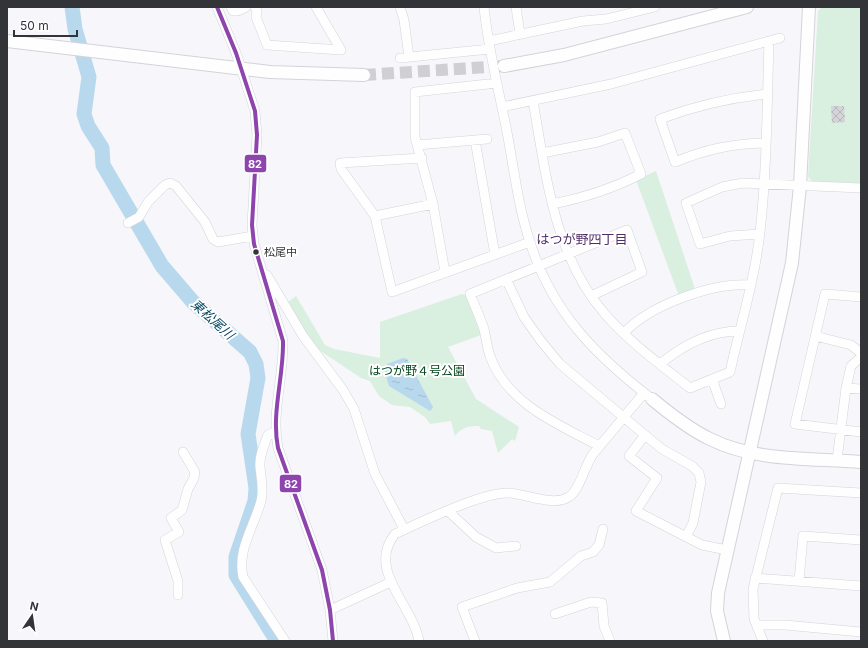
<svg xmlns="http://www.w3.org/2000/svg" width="868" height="648" font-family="Inter,'Noto Sans JP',sans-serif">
	<defs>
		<pattern id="water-ripples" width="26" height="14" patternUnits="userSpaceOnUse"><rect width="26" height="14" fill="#b8d9ed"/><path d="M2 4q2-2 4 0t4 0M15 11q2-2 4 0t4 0" fill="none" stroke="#9fbbcc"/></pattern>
		<pattern id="building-cross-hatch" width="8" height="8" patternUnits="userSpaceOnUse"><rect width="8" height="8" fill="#d4d4d9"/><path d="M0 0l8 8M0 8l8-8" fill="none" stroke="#b6b7bb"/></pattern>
	</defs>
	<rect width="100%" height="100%" fill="#f6f6fb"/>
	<path fill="#d9efe0" d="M822 7H861V183L813 182 808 177 818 11Z
		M656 171 695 289 679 296 636 180Z
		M462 294 466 295 481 335 448 347 476 399 519 427 515 441 512 439 498 453 492 431 481 429 479 426C469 426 461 427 455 436L451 421 430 424 425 417 410 407 392 405 379 396 370 381 361 378 322 352 310 341 287 303 296 296 325 345 334 349 380 358V322Z"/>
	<path fill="url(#water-ripples)" d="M403 358 407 359 433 407 432 409 430 411 389 386 385 373 387 364Z"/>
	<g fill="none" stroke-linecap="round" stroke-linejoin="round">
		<path stroke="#b8d9ed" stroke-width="15" d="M72 7 75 29 89 77 84 114 88 126 102 148 103 165 162 266 193 302 250 352 256 364 258 378 248 434 256 488 255 501 236 557V575L277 641"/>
	</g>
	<path fill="url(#building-cross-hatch)" d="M831 106H844L845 122 832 123Z"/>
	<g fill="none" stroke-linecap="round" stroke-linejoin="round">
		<path stroke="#cfcfd4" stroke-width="12" stroke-dasharray="12 6" stroke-linecap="butt" d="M364 75 504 66"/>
		<g stroke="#d3d4d9" stroke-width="10">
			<path id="street" d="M217 7 236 53 255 111 257 135 252 225 254 244 283 341C284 376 271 413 278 448L322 570 330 610 333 641
				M231 7 233 11H238L246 7
				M255 7 257 11 256 17 267 45 341 50 316 7
				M400 7 404 20 409 57
				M484 7C488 49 499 91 507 132 514 169 518 206 530 242 552 312 595 355 652 399
				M516 7 520 34
				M489 41 583 21 606 19 655 7
				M400 58 490 49
				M533 101C546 175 554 256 605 314 629 342 661 365 690 388L730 372C740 326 755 279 760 232 767 169 767 105 769 41
				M502 107 611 84 780 38
				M475 140 495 255
				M765 143C731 144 707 149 675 162L660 119C695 106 729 98 767 94
				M417 145 487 139
				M542 153 598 142 625 133 641 174C612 189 584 198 552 204
				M422 158 340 163 341 169 375 216 392 292 530 242
				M375 216 433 204
				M128 223 139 217 148 202 165 185 170 183 176 186 205 222 213 239 218 242 253 236
				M760 234 730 236 700 244 686 203 722 187 743 183 861 188
				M445 272 433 204 415 137V92L497 83
				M267 275 303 336 343 390 354 409 375 474 404 529
				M506 279 524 317 541 341 560 364 645 435 662 449 692 466 699 473 701 482 693 523 686 537
				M591 296 642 272 627 230 470 294C475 306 480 317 484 329 486 338 487 347 490 356 507 404 558 424 599 446
				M861 297 825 294 795 424 861 432
				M624 333C650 305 713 282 751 285
				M815 336 851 345 861 353
				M660 364C682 346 710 331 739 331
				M712 379 721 404
				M846 388 861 389
				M275 432 268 435C264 445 259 456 260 467 261 479 264 490 261 501 254 527 237 549 243 577L285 641
				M645 435 629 456 657 478 636 511 702 545 727 550
				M837 460 846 388 851 366 861 357
				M448 511 476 537 496 548 516 546
				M755 578 861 586
				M799 581 803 536 861 540
				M178 595V581L165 540 179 532 171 518 182 510 188 489 194 478 195 472 183 452
				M330 610 391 582
				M555 614 591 602 602 603 604 626 610 641
				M757 625H785L861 632
				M419 641C413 605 366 570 395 534 421 522 481 493 507 493 525 493 555 508 570 496 580 489 585 465 593 454L644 393
				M475 641 462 607 517 588 550 582 581 556 593 552 599 545 603 529
				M763 641 754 619 753 589 778 488 861 493"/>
		</g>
		<g stroke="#d3d4d9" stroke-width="14">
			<path id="secondary" d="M7 41 270 72 364 75
				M504 66 564 55 747 7
				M652 399C670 414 689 429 710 439 756 462 811 458 861 462
				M724 641 717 611 718 593 792 263 800 186 809 7"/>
		</g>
		<use href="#street" stroke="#fefefe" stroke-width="9"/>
		<use href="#secondary" stroke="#fefefe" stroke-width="12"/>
		<g stroke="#fff" stroke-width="7">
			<path id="bus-1" d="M217 7 236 53 255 111 257 135 252 225 254 244 283 341C284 376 271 413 278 448L322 570 330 610 333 641"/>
		</g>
		<use href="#bus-1" stroke="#8e44ad" stroke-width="4"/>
	</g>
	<circle fill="#333438" stroke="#fff" stroke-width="1.5" cx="256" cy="252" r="3.5"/>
	<g text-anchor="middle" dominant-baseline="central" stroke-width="4" stroke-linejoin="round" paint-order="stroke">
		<g font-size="11" fill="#333438" stroke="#fff" text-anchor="start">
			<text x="264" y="252">松尾中</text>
		</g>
		<g font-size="12" fill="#00431b" stroke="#fff">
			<text x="417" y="370">はつが野４号公園</text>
		</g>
		<g font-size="13" fill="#4e2e67" stroke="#fff">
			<text x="582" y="239">はつが野四丁目</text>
		</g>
		<g font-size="13" font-style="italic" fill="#084661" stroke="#fff">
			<text transform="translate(213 319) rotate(42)">東松尾川</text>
		</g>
	</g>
	<g stroke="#fff" stroke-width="1.5">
		<rect x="244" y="154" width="23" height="19" rx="4" fill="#8e44ad"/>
		<rect x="279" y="474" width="23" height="19" rx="4" fill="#8e44ad"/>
	</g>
	<g font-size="11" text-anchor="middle" font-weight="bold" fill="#fff">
		<text x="255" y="168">82</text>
		<text x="291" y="488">82</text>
	</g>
	<rect width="868" height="648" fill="none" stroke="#333438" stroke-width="16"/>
	<g transform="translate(32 616) rotate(13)" stroke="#ffffff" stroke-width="3" paint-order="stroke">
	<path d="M0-3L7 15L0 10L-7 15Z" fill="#333438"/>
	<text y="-6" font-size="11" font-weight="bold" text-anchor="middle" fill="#333438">N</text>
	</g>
	<path d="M14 30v6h63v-6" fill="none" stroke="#333438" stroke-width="2"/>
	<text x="20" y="30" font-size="12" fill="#333438" stroke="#ffffff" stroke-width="3" paint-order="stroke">50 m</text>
</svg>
